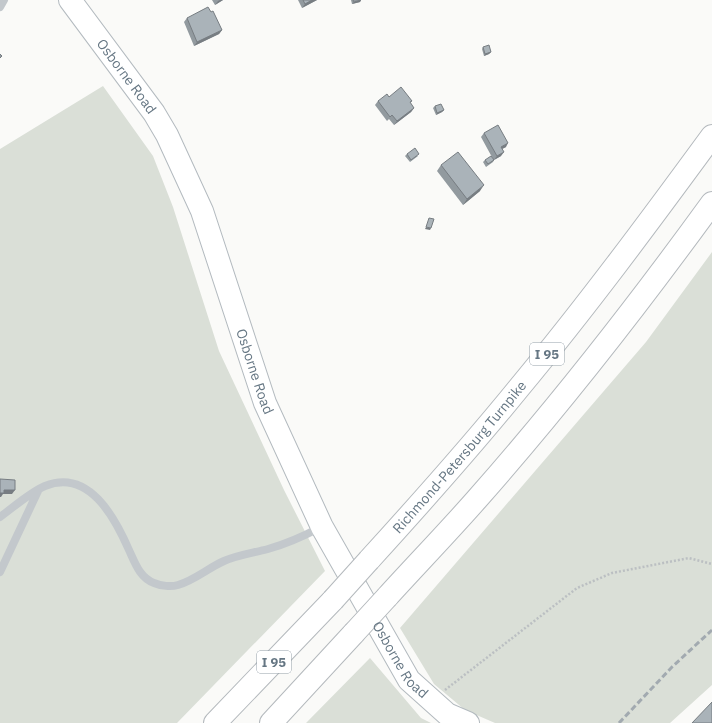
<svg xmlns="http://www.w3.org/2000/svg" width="712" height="723" font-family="'IBM Plex Sans',sans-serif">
	<rect width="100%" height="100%" fill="#fafaf8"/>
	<path fill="#dadfd7" d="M103 86 153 156 173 207 219 351 284 490 325 571 177 723H0V149Z
		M712 252V685L670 723H495L465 710 434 684 400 628 646 342Z
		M370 658 421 718 431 723H306Z"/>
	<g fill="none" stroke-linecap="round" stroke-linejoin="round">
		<g stroke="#b3babf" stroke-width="24">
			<g id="secondary">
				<path id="s1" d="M70 0 154 113 167 135 202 211 265 403 322 527 409 680 447 714 468 723"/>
			</g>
		</g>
		<g stroke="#b4b9bd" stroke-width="24">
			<g id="highway">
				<path id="s2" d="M369 560C420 504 470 448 518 389 586 307 649 222 712 136"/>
				<path d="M387 597C417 564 448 532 477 499 560 405 638 305 712 203"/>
				<path d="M215 723 333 600"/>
				<path d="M271 723 354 633"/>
			</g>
		</g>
		<path stroke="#bbbfc2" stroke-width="2.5" stroke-dasharray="2 2" stroke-linecap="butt" d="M445 690 577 588 612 573 689 558 712 564"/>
		<path stroke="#c3c8cc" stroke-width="8" d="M0 7 4 0
			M0 517C14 507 29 493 45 486 89 468 115 518 129 550 135 563 140 578 154 583 161 586 171 587 178 585 195 580 208 568 224 561 238 555 253 553 268 549 286 544 304 536 321 527
			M0 572 38 491"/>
		<use href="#secondary" stroke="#fff" stroke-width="22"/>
		<use href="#highway" stroke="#fff" stroke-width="22"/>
		<path stroke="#a2aab0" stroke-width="3" stroke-dasharray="6 3" stroke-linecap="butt" d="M619 723 672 667 712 630"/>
		<g stroke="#b4b9bd" stroke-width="24" stroke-linecap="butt">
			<path id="highway-bridge" d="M333 600 369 560
				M354 633 387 597"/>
		</g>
		<use href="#highway-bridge" stroke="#fff" stroke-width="22"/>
	</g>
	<path fill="#929a9f" d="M212 0H223L215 5Z
		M298 0H317L302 8Z
		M351 0H361L360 2 352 4Z
		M211 12 222 30 219 34 194 46 184 22 187 18Z
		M483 47 491 52 489 54 484 56 482 49Z
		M389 97 412 101 410 103 414 108 411 112 394 125 389 119 387 121 375 105 378 101Z
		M435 106 444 110 442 112 436 115 433 108Z
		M484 133 506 147 502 149 501 156 494 160 493 162 486 167 483 162 485 160 493 159 481 137Z
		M407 154 418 156 410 162 405 156Z
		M441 165 480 191 463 205 437 171Z"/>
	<path fill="#777d82" d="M220 0H223L215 5 218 1Z
		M312 0H317L302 8 305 4Z
		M361 0 360 2 352 4 354 2Z
		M222 30 219 34 194 46 197 42Z
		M491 52 489 54 484 56 485 54Z
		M414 108 411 112 394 125 397 121Z
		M444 110 442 112 436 115 437 113Z
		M508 143 506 147 498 151 501 147Z
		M504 152 501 156 494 160 497 156Z
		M484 185 480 191 463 205 467 199Z
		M426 227 431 228 430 230 425 229Z
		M4 490H15L12 494H3L1 497H0V493Z"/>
	<path fill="#aab3b9" stroke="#777d82" d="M303 0H312L305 4Z
		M353 0H361L354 2Z
		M208 7 211 12 213 11 222 30 197 42 187 18Z
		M489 45 491 52 485 54 483 47Z
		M0 54 2 56 0 58Z
		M401 87 412 101 410 102 414 108 397 121 392 115 390 117 378 101 387 94 389 97Z
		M441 104 444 110 437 113 435 106Z
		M498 125 508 143 501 147 504 152 497 156 484 133Z
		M415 148 419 154 411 160 407 154Z
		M458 152 484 185 467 199 441 165Z
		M491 156 494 160 488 164 485 160Z
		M429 218 434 219 431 228 426 227Z
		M0 479 15 480V490H4V493H0Z
		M712 702V723H692Z"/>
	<g text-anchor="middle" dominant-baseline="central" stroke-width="4" stroke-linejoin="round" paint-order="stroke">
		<g fill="#fff" stroke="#939fa8" stroke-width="1">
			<rect x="530" y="343" width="34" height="22" rx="3"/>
			<rect x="257" y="651" width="34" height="22" rx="3"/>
		</g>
		<g font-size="13" font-weight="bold" fill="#657683">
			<text x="547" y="354">I 95</text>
			<text x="274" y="662">I 95</text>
		</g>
		<g font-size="14" fill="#657683" stroke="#fff">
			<text stroke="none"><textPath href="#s1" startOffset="95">Osborne Road</textPath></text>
			<text stroke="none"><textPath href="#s1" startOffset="419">Osborne Road</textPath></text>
			<text stroke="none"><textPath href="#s2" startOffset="137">Richmond-Petersburg Turnpike</textPath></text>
			<text stroke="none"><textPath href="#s1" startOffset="743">Osborne Road</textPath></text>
		</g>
	</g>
</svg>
